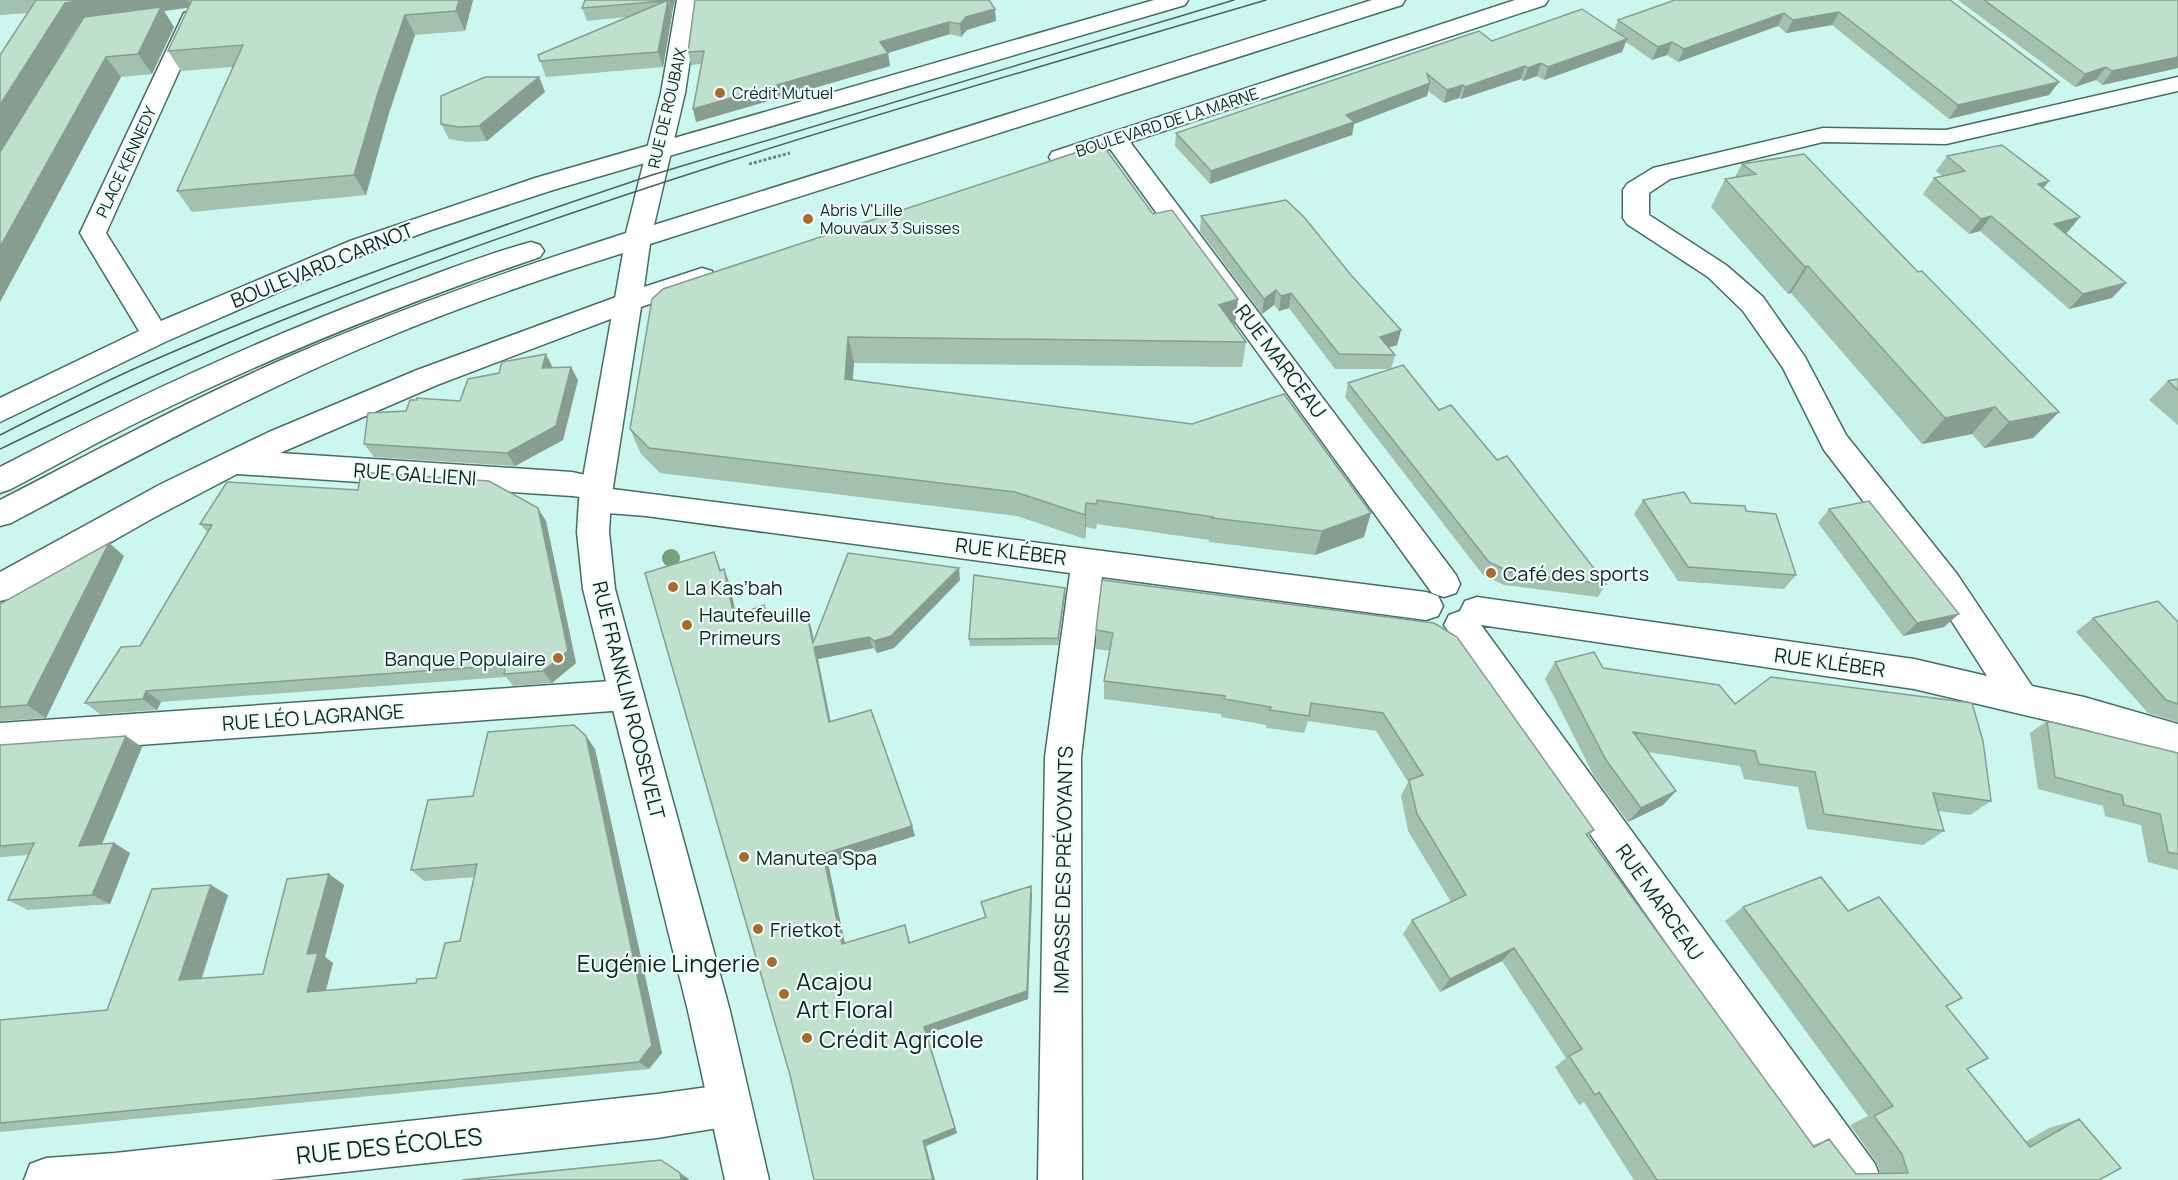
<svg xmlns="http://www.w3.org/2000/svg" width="2178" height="1180" font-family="Manrope,sans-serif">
	<rect width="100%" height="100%" fill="#ccf7ee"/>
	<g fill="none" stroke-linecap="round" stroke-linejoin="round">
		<g stroke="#456c65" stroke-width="3">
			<path id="minor" d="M1154 0H1188L1185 5 553 190 431 230 368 253 165 342 0 422V398L139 331 80 233 184 13 192 11 200 13 203 18 106 233 161 321 350 241 535 178Z
				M2178 77V91L1946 144 1823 142 1670 179 1649 193V215L1726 265 1763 297 1805 357 1846 435 1957 574 2032 686 2084 697 2178 724V756L2084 729 1914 689 1481 625 1875 1164 1881 1180H1832L1444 625 1449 615 1460 611 1465 601 1477 597 1914 659 1987 676 1933 592 1824 450 1783 368 1743 311 1708 277 1627 224 1623 218V190L1627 184 1653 168 1823 128 1946 130Z
				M1115 132 1124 134 1456 575 1460 584 1456 593 1444 597 1432 593 1103 139 1106 134Z
				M627 293 637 295 641 302 637 309 437 385 280 453 572 472 608 480 612 489 1426 592 1438 596 1443 606 1438 616 1426 620 1102 577 1081 757 1082 1180H1038L1045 757 1070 573 646 516 595 512 584 509 579 500 581 497 572 496 237 474 155 517 12 598 0 601V572L161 484 269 432 417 370Z
				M626 680 638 684 644 695 638 706 626 710 0 755V723Z
				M730 1084 745 1090 751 1105 745 1120 730 1126 657 1138 271 1180H24L30 1164 46 1158 115 1153 657 1094Z"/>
		</g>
		<g stroke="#456c65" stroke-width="3">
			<path id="major" d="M677 0H699L685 93 654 225 1372 0H1405L1402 5 650 244 644 287 702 268 712 271 715 277 712 283 641 307 611 500 609 532 615 589 730 1011 769 1180H725L688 1011 583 589 577 532 579 500 623 253C517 286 412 324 312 370 209 417 111 470 11 523L0 526V500C97 450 193 398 293 355 402 308 514 269 626 233L661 93Z
				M1515 0H1548L1545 5 1070 162 1061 165 1052 162 1049 157 1052 152Z
				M531 242 540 245 544 251 540 257C405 303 272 356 144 419 99 441 55 466 11 489L0 493V467C127 401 255 341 389 291 436 274 483 255 531 242Z"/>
		</g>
		<path stroke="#698680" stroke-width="3" stroke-dasharray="3 2" stroke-linecap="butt" d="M749 164 790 153"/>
		<use href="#minor" fill="#fff" fill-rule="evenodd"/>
		<use href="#major" fill="#fff" fill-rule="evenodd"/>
		<path stroke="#4a625d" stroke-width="1.5" d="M0 435C46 412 91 388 138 367 305 293 479 233 652 175L1234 0
			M0 449C102 400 203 351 308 310 620 186 944 95 1266 0"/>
	</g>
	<circle fill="#789f79" cx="671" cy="558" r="9"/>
	<path fill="#a4c1af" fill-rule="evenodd" d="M0 0H473L465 31 415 35 389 113 366 195 192 212 177 191 233 67 181 71 168 51 188 7 164 11 174 27 152 74 121 77 0 302V55L28 13 0 15ZM79 23H80L26 109Z
		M675 0 672 13 663 67 546 77 540 61 626 17 587 21 582 8Z
		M695 0 996 21 967 30 961 37 950 34 888 53 890 66 696 122 701 64 691 65 688 52Z
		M1950 0 2059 82 2049 95 1949 119 1832 25 1786 33 1778 26 1678 62 1667 55 1652 60 1626 42 1622 52 1544 80 1537 76 1523 81 1521 79 1461 99 1459 98 1444 103 1428 91 1427 96 1354 124 1352 135 1210 184 1175 146 1176 133 1492 41 1614 31 1618 20Z
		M1958 0H2178V68L2102 85 2096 80 2075 87Z
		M539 77 545 92 487 141 467 142 449 139 441 124Z
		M1947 156 2043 188 2067 233H2066L2126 283 2112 298 2069 309 1980 231 1969 234 1923 194 1934 178 1942 176 1936 171Z
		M1742 164 1918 272 2059 412 2033 438 1984 448 1972 434 1922 444 1791 293 1788 294 1711 207 1725 179 1735 177Z
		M1153 214 1238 299 1235 325H1234L1246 342 1242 367 854 363 852 380 1364 537 1315 555 1209 542V540L1097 524 1096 529 1086 527 1085 539 1017 516 660 473 641 454 630 429 652 299Z
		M1201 216 1351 275 1401 330 1397 345 1389 347 1395 355 1391 369H1335L1289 308 1279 311 1274 305 1262 314 1200 231Z
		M553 367 578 380 563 440 515 466 374 457 364 444 406 411 460 401 499 373Z
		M2178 379V425L2149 400 2168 381Z
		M1348 383 1439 410 1497 460 1606 584 1598 597 1504 585 1483 575 1345 397Z
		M1643 500 1691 503 1746 511 1796 575 1784 589 1678 581 1634 514Z
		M1829 509 1944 627 1903 636 1818 523Z
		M546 521 576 663 552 683 513 686 506 677 161 702 157 710 100 714 85 703 140 646 207 532 200 524Z
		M109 543 124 556 46 718 0 721V604Z
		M714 552 721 570 729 582 736 615 770 621 807 615 811 627 814 640 960 580 894 648 877 653 873 648 818 659 830 721 912 826 915 836 828 863 845 944 908 934 910 943 985 918 981 902 1032 895 1028 999 927 1034 957 1133 926 1146 814 1180Z
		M1065 595 1058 645 970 646 969 639Z
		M2093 618 2178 622V722L2148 713 2076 632Z
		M1434 623 1594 830 1588 837 1813 1145 1829 1139 1856 1174H1880L1877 1163 1850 1125 1868 1116 1725 921 1743 907 1848 911 1946 1006 1967 1069 2025 1142 2049 1128 2079 1119 2099 1180H1634L1584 1102 1579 1105 1555 1067 1566 1058 1502 961 1440 992 1403 934 1412 920 1451 902 1408 831 1401 796 1408 782 1376 731 1308 721 1304 733 1266 728V725L1221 717V714L1104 699V681L1110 651 1096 649V630Z
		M1555 662 1603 668 1735 704 1991 801 1970 815 1938 811 1944 831 1923 845 1807 829 1798 787 1744 779 1740 766 1647 752 1676 791 1663 805 1628 822 1594 776 1545 679Z
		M2047 721 2178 753V870L2148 862 2141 825 2105 816 2103 806 2038 789 2030 733Z
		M586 736 595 749 662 1053 649 1069 0 1132V1020L107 1010 228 895 202 978 263 974 329 874 344 885 325 957 333 963 326 990 416 983 436 978 460 941 475 877 424 881 411 870 473 796Z
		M0 745 142 747 102 844 114 843 130 853 110 904 28 910 8 900 29 855 0 857Z"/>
	<path fill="#869d8f" d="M84 0H188L193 7 164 11 174 27 152 74 138 54 159 12 79 23 0 153V105L65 3Z
		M459 0H473L465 31 456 11Z
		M668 0 672 15 663 67 658 52Z
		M669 0H675L672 13 669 1Z
		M995 9 996 21 967 30 961 37 960 24 966 17Z
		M1839 12 1832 25 1786 33 1793 20Z
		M1784 13 1778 26 1678 62 1684 49Z
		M405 15 415 35 389 113 366 195 354 175 378 93Z
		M949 22 950 34 888 53 890 66 696 122 693 109 880 42Z
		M1627 39 1622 52 1544 80 1548 67Z
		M1672 42 1667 55 1652 60 1658 47Z
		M106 57 121 77 0 302V247Z
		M2178 57V68L2102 85 2112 71Z
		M1541 63 1537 76 1523 81 1528 68Z
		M1525 66 1521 79 1461 99 1465 87Z
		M2106 67 2096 80 2075 87 2085 74Z
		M539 77 545 92 487 141 479 126Z
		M2059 82 2049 95 1949 119 1958 105Z
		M1430 83 1427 96 1354 124 1352 135 1210 184 1211 171 1346 115Z
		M1463 85 1459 98 1444 103 1447 90Z
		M2049 181 2037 197 2038 184Z
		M1991 216 1980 231 1969 234 1981 219Z
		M2080 217 2067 233 2041 239 2054 224Z
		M1808 266 1791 293 1788 294 1805 267Z
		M2126 283 2112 298 2069 309 2083 294Z
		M1276 290 1274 305 1262 314 1264 299Z
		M1291 293 1289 308 1279 311 1281 296Z
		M1238 299 1235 325 1216 331 1219 305Z
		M1401 330 1397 345 1376 352 1380 337Z
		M848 337 854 363 851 405 845 379Z
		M546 354 553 368H542Z
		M571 367 578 380 563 440 515 466 507 453Z
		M1995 407 1972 434 1922 444 1945 418Z
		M2059 412 2033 438 1984 448 2009 422Z
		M1086 503V527L1085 539V515Z
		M538 508 546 521 576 663 552 683 543 671Z
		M1371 513 1364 537 1315 555 1322 531Z
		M109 543 124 556 46 718 27 705Z
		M959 568 960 580 894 648 877 653 874 641Z
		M724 569 729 582 739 628 734 616Z
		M1065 588V595L1058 645V638Z
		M1959 614 1944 627 1903 636 1917 623Z
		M807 615 811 627 815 647 869 637 873 648 818 659 833 733 829 722Z
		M146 691 161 702 157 710 143 699Z
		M126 736 142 747 97 856 79 846Z
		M586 736 595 749 662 1053 649 1069 639 1062Z
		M1676 791 1663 805 1628 822 1641 808Z
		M912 826 915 836 828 863 847 953 842 944 823 854Z
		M114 843 130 853 110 904 92 895Z
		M329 874 344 885 325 957 333 963 323 1001 307 992V954Z
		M211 885 228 895 198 989 179 980Z
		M1031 886 1032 895 1028 999 927 1034 957 1133 926 1146 935 1180H933L923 1141 924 1027Z
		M1514 948 1502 961 1440 992 1450 979Z
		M661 1160 689 1179V1180H681Z"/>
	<path fill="#bfe0cc" stroke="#869d8f" stroke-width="1.5" d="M36 0H84L65 3 0 105V55Z
		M192 0H459L456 11 405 15 378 93 354 175 177 191 243 45 168 51Z
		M585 0H667L664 1 582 8Z
		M668 0 658 52 540 61 538 55Z
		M695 0H989L995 9 966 17 960 24 949 22 880 42 888 53 693 109 704 51 688 52Z
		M1675 0H1950L2059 82 1958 105 1839 12 1793 20 1784 13 1684 49 1672 42 1658 47 1618 20Z
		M1984 0H2178V57L2112 71 2106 67 2085 74Z
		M161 7 138 54 106 57 0 247V152L84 17Z
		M1582 9 1627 39 1548 67 1541 63 1528 68 1525 66 1465 87 1463 85 1447 90 1427 74 1430 83 1346 115 1354 122 1211 171 1176 133 1479 31 1492 41Z
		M485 77H539L479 126 459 127 441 124V96Z
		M1102 144 1153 214 1172 210 1238 299 1219 305 1246 342 848 337 845 379 1192 424 1284 394 1371 513 1322 531 1212 518 1213 517 1097 500V504L1086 503 1085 515 1015 492 649 448 630 429 652 299 663 289Z
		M2002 145 2049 181 2038 184 2080 217 2054 224 2126 283 2083 294 1991 216 1981 219 1934 178 1965 171 1947 156Z
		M1804 154 1918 272 1922 271 2059 412 2009 422 1995 407 1945 418 1808 266 1805 267 1725 179 1756 174 1742 164Z
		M1286 200 1304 217 1351 275 1401 330 1380 337 1395 355 1339 354 1291 293 1281 296 1276 290 1264 299 1201 216Z
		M546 354 542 368 571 367 556 426 507 453 364 444 368 413 406 411 410 400H417V398L460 401 468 379 499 373 502 362Z
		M1403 365 1439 410 1451 405 1497 460 1507 456 1606 584 1510 572 1489 562 1348 383Z
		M2178 379V390L2168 381Z
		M361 472 489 481 538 508 568 651 543 671 504 674 506 665 146 691 143 699 85 703 121 647 140 646 212 525 200 524 227 482 358 490Z
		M1684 492 1691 503 1745 506 1746 511 1776 514 1796 575 1688 567 1643 500Z
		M1869 501 1959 614 1917 623 1829 509Z
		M109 543 27 705 0 707V604Z
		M714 552 720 571 724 569 734 616 764 605 768 621 807 615 813 643 848 553 959 568 891 636 874 641 869 637 814 647 829 722 871 710 912 826 823 854 842 944 905 925 909 943 986 917 981 902 1031 886 1027 991 924 1027 955 1128 923 1141 933 1180H814L790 1075 645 573Z
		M974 575 1065 588 1058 638 969 639Z
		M1102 580 1434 623 1457 637 1594 830 1586 834 1814 1147 1829 1139 1856 1174 1908 1173 1902 1154 1874 1116 1893 1106 1743 907 1821 877 1848 911 1879 897 1962 998 1946 1006 1988 1058 1967 1069 2030 1147 2079 1119 2121 1168 2099 1180H1657L1599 1092 1595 1095 1569 1056 1582 1049 1514 948 1450 979 1412 920 1466 895 1417 814 1409 780 1423 775 1383 713 1311 703 1309 716 1270 710 1271 707 1224 699 1225 696 1104 681 1113 633 1096 630Z
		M2158 601 2178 622V704L2166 700 2093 618Z
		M1594 652 1603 668 1719 685 1735 704 1771 677 1972 703 1983 741 1991 801 1933 793 1944 831 1824 814 1815 772 1759 764 1755 751 1633 732 1676 791 1641 808 1606 760 1555 662Z
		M2047 721 2178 753V854L2168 852 2160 814 2124 805 2122 795 2055 777Z
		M574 725 586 736 652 1045 639 1062 0 1123V1020L107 1010 152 889 211 885 179 980 263 974 287 879 329 874 307 954 318 953 307 992 416 983 417 979 436 978 445 943 460 941 477 864 411 870 428 800 473 796 488 732Z
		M126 736 79 846 114 843 92 895 8 900 34 843 0 846V745Z
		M661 1160 680 1173 681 1180H462Z"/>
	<g fill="#a76b2d" stroke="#edfefa" stroke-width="2">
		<circle cx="720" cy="93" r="6"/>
		<circle cx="808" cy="219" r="6"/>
		<circle cx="1491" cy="573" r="6"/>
		<circle cx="673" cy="587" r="6"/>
		<circle cx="687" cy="625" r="6"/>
		<circle cx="558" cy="658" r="6"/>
		<circle cx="744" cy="857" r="6"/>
		<circle cx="758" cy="929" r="6"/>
		<circle cx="772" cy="962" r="6"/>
		<circle cx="784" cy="994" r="6"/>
		<circle cx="807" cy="1038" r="6"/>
	</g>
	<g text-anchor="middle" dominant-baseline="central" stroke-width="4.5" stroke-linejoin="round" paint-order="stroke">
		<g font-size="16" fill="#132320" stroke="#edfefa" text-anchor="start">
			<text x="732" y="93">Crédit Mutuel</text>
			<text x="820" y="210">Abris V'Lille<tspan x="820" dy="18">Mouvaux 3 Suisses</tspan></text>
		</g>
		<g font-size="16" fill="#132320" stroke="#edfefa">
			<text transform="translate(667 108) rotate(-77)">RUE DE ROUBAIX</text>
			<text transform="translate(1167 122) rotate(-18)">BOULEVARD DE LA MARNE</text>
			<text transform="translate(126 162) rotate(-65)">PLACE KENNEDY</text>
		</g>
		<g font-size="20" fill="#132320" stroke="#edfefa">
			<text transform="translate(322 265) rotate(-22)">BOULEVARD CARNOT</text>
			<text transform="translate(1281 361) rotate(53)">RUE MARCEAU</text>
			<text transform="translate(415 474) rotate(4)">RUE GALLIENI</text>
			<text transform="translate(1011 551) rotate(7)">RUE KLÉBER</text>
			<text transform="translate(1830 662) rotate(8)">RUE KLÉBER</text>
			<text transform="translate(629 700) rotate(76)">RUE FRANKLIN ROOSEVELT</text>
			<text transform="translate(313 717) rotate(-4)">RUE LÉO LAGRANGE</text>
			<text transform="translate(1063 870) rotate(-89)">IMPASSE DES PRÉVOYANTS</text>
			<text transform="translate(1660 902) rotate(55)">RUE MARCEAU</text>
		</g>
		<g font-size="20" fill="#132320" stroke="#edfefa" text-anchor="start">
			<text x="1503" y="573">Café des sports</text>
			<text x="685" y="587">La Kas’bah</text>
			<text x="699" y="614">Hautefeuille<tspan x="699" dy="23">Primeurs</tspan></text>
			<text x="546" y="658" text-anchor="end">Banque Populaire</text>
			<text x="756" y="857">Manutea Spa</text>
			<text x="770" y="929">Frietkot</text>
		</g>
		<g font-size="24" fill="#132320" stroke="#edfefa" text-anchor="start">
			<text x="760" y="962" text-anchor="end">Eugénie Lingerie</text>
			<text x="796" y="980">Acajou<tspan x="796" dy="28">Art Floral</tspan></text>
			<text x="819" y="1038">Crédit Agricole</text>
		</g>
		<g font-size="24" fill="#132320" stroke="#edfefa">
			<text transform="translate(389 1145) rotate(-6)">RUE DES ÉCOLES</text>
		</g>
	</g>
</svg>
